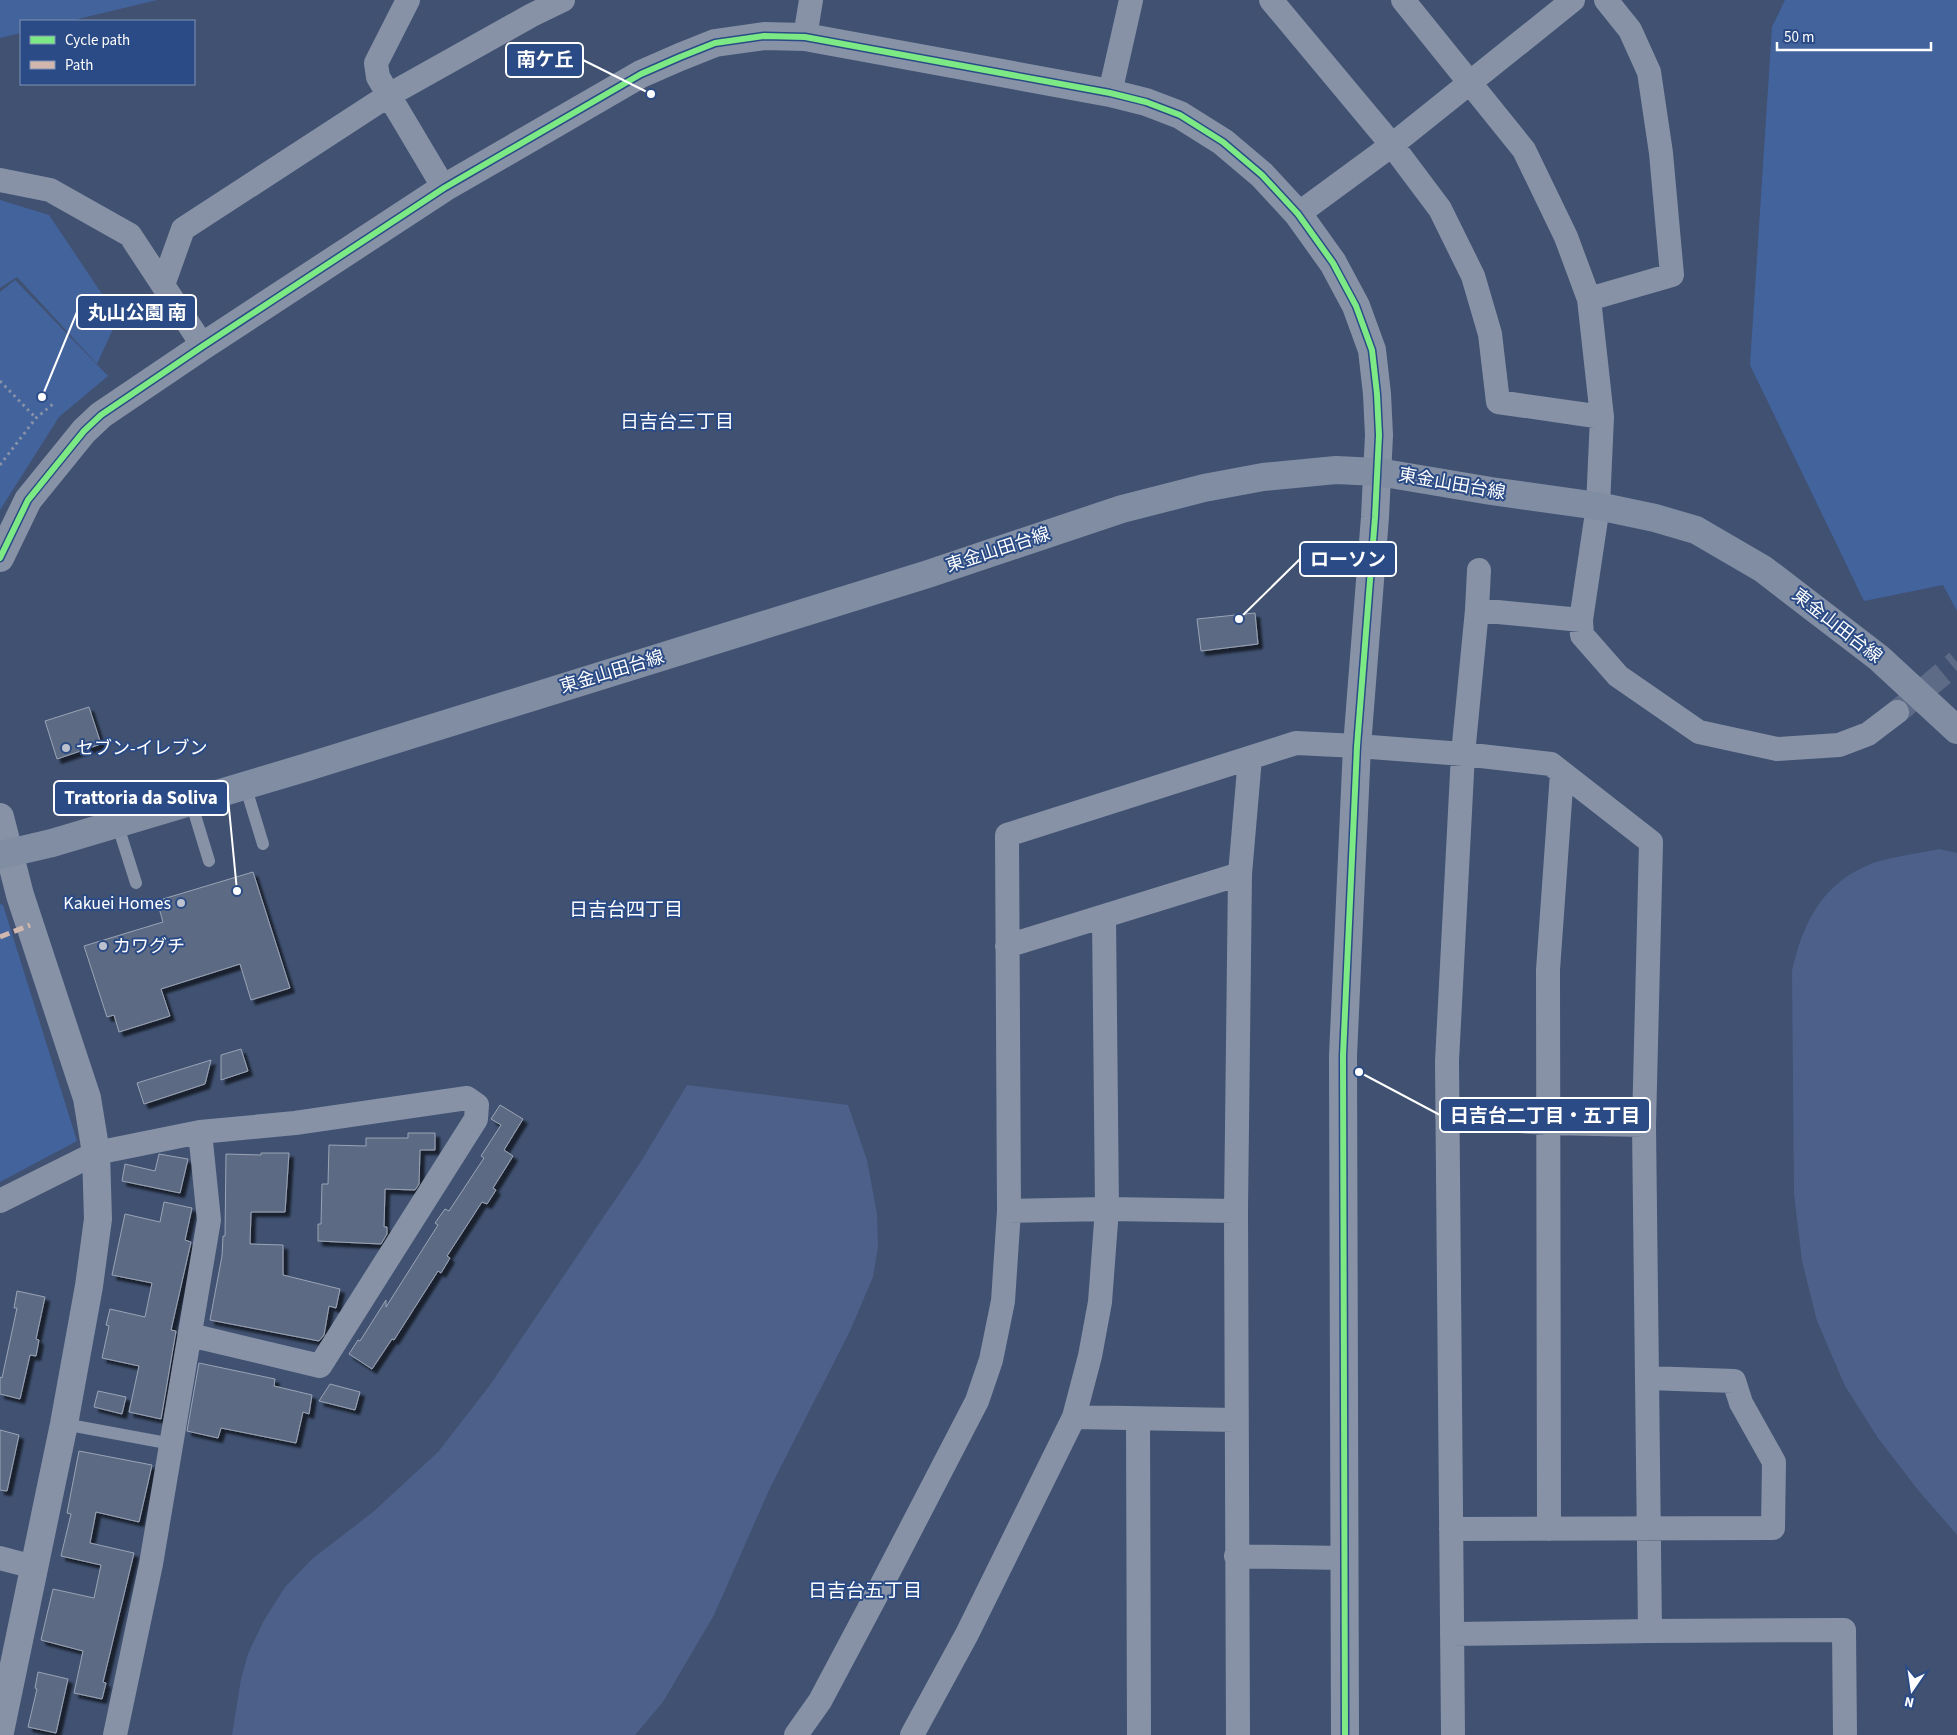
<svg xmlns="http://www.w3.org/2000/svg" width="1957" height="1735" font-family="'Source Sans 3','Noto Sans JP',sans-serif">
	<defs>
		<filter id="shadow"><feDropShadow dx="4.5" dy="4.5" stdDeviation="1" flood-color="#0009"/></filter>
	</defs>
	<rect width="100%" height="100%" fill="#405171"/>
	<path fill="#43639d" d="M0 0H157L70 21H21V33L0 38Z
		M1785 0H1957V611L1943 585 1864 601 1750 365 1772 27Z
		M0 200 49 215 118 318 97 364 17 277 0 288Z
		M15 280 108 376 59 417 0 510V292Z
		M0 904 3 905 77 1141 0 1182Z"/>
	<path fill="#4c608a" d="M1939 849 1957 853V1535L1918 1490 1878 1438 1845 1386 1817 1321 1802 1261 1794 1194 1792 971C1802 926 1820 887 1864 867 1884 857 1917 854 1939 849Z
		M687 1085 848 1105 867 1160 877 1214 878 1247 873 1277 850 1331 770 1488 714 1615 663 1702 635 1735H232L241 1679 248 1654 263 1622 285 1587 312 1559 373 1512 438 1452 490 1385 640 1163Z"/>
	<path fill="#5d6a83" stroke="#9aa4b5" filter="url(#shadow)" d="M1255 613 1258 644 1201 651 1197 619Z
		M89 707 101 744 57 759 45 721Z
		M253 872 290 988 251 1000 240 964 161 989 170 1016 119 1032 114 1015 107 1017 84 946 163 922 159 908 166 906 163 899Z
		M241 1049 248 1071 221 1080V1055Z
		M211 1060 205 1084 144 1104 137 1083Z
		M500 1105 523 1119 504 1150 513 1156 493 1188 496 1190 487 1204 482 1202 447 1256 450 1258 441 1273 438 1271 394 1340 392 1339 372 1369 349 1354 358 1340 360 1341 386 1300V1307L438 1225 435 1223 445 1209 449 1211 484 1158 481 1156 501 1125 491 1119Z
		M408 1133H435V1150H420L419 1184 415 1190 385 1189 384 1227H387V1234L381 1244 318 1241V1224H321L322 1184H328L329 1145 366 1146V1138H408Z
		M261 1153H289L285 1212H251L250 1244 283 1245V1275L340 1289 336 1308 329 1306 324 1335 319 1341 210 1320 222 1256 223 1236H225L226 1154 261 1155Z
		M159 1154 188 1159 180 1193 122 1181 125 1164 155 1171Z
		M164 1202 192 1208 185 1240 191 1242 171 1330 176 1331 161 1419 129 1412 139 1366 102 1358 109 1326 106 1325 110 1309 145 1317 152 1283 112 1275 125 1214 160 1222Z
		M17 1291 45 1297 36 1339 39 1340 36 1356 30 1355 20 1399 0 1394V1377L2 1378 17 1308H14Z
		M199 1363 275 1379 274 1386 312 1395 309 1414 303 1412 296 1443 221 1428 218 1438 187 1431Z
		M330 1384 360 1392 355 1410 319 1401Z
		M98 1391 126 1397 122 1414 94 1407Z
		M0 1430 19 1435 7 1491 0 1490Z
		M79 1451 152 1465 139 1522 96 1512 90 1543 134 1553 103 1682 106 1683 102 1699 74 1693 83 1651 41 1640 53 1589 94 1598 101 1565 61 1556 71 1514 67 1513Z
		M38 1672 68 1679 56 1733 28 1727 37 1689 35 1688Z"/>
	<g fill="none" stroke-linecap="round" stroke-linejoin="round">
		<path stroke="#5d6b86" stroke-width="24" stroke-dasharray="24 12" stroke-linecap="butt" d="M1897 712 1957 662"/>
		<path stroke="#8792a7" stroke-width="3" stroke-dasharray="2.5 4" stroke-linecap="butt" d="M0 381 36 418
			M0 465 36 418 53 404"/>
		<path stroke="#8792a7" stroke-width="12" d="M245 785 263 844
			M191 802 209 861
			M117 823 136 883
			M64 1424 172 1444"/>
		<path stroke="#8792a7" stroke-width="24" d="M408 0 376 63 378 77 444 188
			M1271 0 1392 145 1440 209 1473 276 1490 334 1498 402 1602 417
			M1403 0 1524 150 1566 237 1589 299 1602 417 1598 506 1581 620 1582 635 1618 676 1699 732 1777 749 1839 745 1868 734 1897 712
			M805 37 811 0
			M1110 93 1131 0
			M0 180 50 190 130 235 203 346
			M1298 214 1392 145 1573 0
			M163 285 183 229 389 95 532 15 563 0
			M1589 299 1672 275 1661 153 1649 72 1630 30 1606 0
			M1477 610 1581 620
			M1007 946 1240 874
			M1447 1116 1547 1123 1644 1125
			M0 1201 96 1153 200 1132 295 1123 467 1098 477 1105 476 1119 320 1366 190 1335
			M1009 1211 1107 1209 1236 1211
			M1074 1417 1235 1420
			M1138 1419 1139 1735
			M1451 1529 1773 1528 1774 1462 1741 1403 1734 1381 1648 1378
			M1549 1529 1548 970 1562 773
			M1236 1556 1344 1558
			M0 1558 34 1567
			M1452 1634 1650 1631 1844 1630 1845 1735
			M115 1735 151 1564 209 1220 200 1132
			M796 1735 820 1701 879 1590 977 1401 991 1360 1003 1301 1009 1211 1007 835 1296 743 1357 746 1463 754 1551 764 1651 842 1644 1125 1650 1631
			M912 1735 967 1634 1074 1417 1090 1356 1100 1302 1107 1209 1104 917
			M1238 1735 1236 1211 1240 874 1250 758
			M1453 1735 1447 1061 1463 754 1477 610 1479 570"/>
		<path stroke="#8792a7" stroke-width="28" d="M0 558 28 500 84 431 101 415 203 346 444 188 641 74 680 57 715 43 764 36 805 37 1110 93 1146 102 1180 115 1223 142 1262 175 1298 214 1333 263 1356 306 1372 350 1377 394 1379 435 1375 517 1357 746 1343 1056 1345 1735
			M0 817 20 895 87 1098 96 1153 98 1219 89 1286 64 1424 0 1732"/>
		<path stroke="#818da3" stroke-width="28" d="M0 855 52 843 304 768 928 574 1122 509 1204 488 1263 477 1336 470 1378 472 1491 491 1598 506 1655 518 1696 530 1763 569 1879 658 1957 730"/>
		<path stroke="#d1b7ad" stroke-width="5" stroke-dasharray="10 5" stroke-linecap="butt" d="M0 937 30 925"/>
		<g stroke="#2b4b86" stroke-width="9">
			<path id="cycleway" d="M0 558 28 500 84 431 101 415 203 346 444 188 641 74 680 57 715 43 764 36 805 37 1110 93 1146 102 1180 115 1223 142 1262 175 1298 214 1333 263 1356 306 1372 350 1377 394 1379 435 1375 517 1357 746 1343 1056 1345 1735"/>
		</g>
		<use href="#cycleway" stroke="#7ce984" stroke-width="6"/>
	</g>
	<g fill="#bcc2cd" stroke="#2b4b86" stroke-width="2">
		<circle cx="66" cy="748" r="5"/>
		<circle cx="181" cy="903" r="5"/>
		<circle cx="103" cy="946" r="5"/>
	</g>
	<g text-anchor="middle" dominant-baseline="central" stroke-width="4" stroke-linejoin="round" paint-order="stroke">
		<g font-size="18" fill="#fff" stroke="#2b4b86">
			<text transform="translate(1452 484) rotate(10)">東金山田台線</text>
			<text transform="translate(998 550) rotate(-18)">東金山田台線</text>
			<text transform="translate(1837 626) rotate(38)">東金山田台線</text>
			<text transform="translate(612 672) rotate(-17)">東金山田台線</text>
		</g>
		<g font-size="18" fill="#fff" stroke="#2b4b86" text-anchor="start">
			<text x="76" y="748">セブン-イレブン</text>
			<text x="171" y="903" text-anchor="end">Kakuei Homes</text>
			<text x="113" y="946">カワグチ</text>
		</g>
		<g font-size="19" fill="#fff" stroke="#2b4b86">
			<text x="677" y="422">日吉台三丁目</text>
			<text x="626" y="910">日吉台四丁目</text>
			<text x="865" y="1591">日吉台五丁目</text>
		</g>
	</g>
	<path fill="none" stroke="#fff" stroke-width="2" d="M651 94L583 60M42 397L77 312M1239 619L1300 559M237 891L228 798M1359 1072L1440 1115"/>
	<g fill="#fff" stroke="#2b4b86" stroke-width="2">
		<circle cx="651" cy="94" r="5"/>
		<circle cx="42" cy="397" r="5"/>
		<circle cx="1239" cy="619" r="5"/>
		<circle cx="237" cy="891" r="5"/>
		<circle cx="1359" cy="1072" r="5"/>
	</g>
	<g fill="#2b4b86" stroke="#fff" stroke-width="2">
		<rect x="506" y="43" width="77" height="34" rx="5"/>
		<rect x="77" y="295" width="119" height="34" rx="5"/>
		<rect x="1300" y="542" width="96" height="34" rx="5"/>
		<rect x="54" y="781" width="174" height="34" rx="5"/>
		<rect x="1440" y="1098" width="210" height="34" rx="5"/>
	</g>
	<g font-size="19" text-anchor="middle" font-weight="bold" fill="#fff">
		<text x="545" y="66">南ケ丘</text>
		<text x="137" y="319">丸山公園 南</text>
		<text x="1348" y="566">ローソン</text>
		<text x="141" y="804">Trattoria da Soliva</text>
		<text x="1545" y="1122">日吉台二丁目・五丁目</text>
	</g>
	<rect x="20" y="20" width="175" height="65" fill="#2b4b86" stroke="#8093b6"/>
	<rect x="30" y="36" width="25" height="8" fill="#7ce984" stroke="#8093b6"/>
	<text x="65" y="45" font-size="15" fill="#ffffff">Cycle path</text>
	<rect x="30" y="61" width="25" height="8" fill="#d1b7ad" stroke="#8093b6"/>
	<text x="65" y="70" font-size="15" fill="#ffffff">Path</text>
	<g transform="translate(1912 1690) rotate(193)" stroke="#2b4b86" stroke-width="4" paint-order="stroke">
	<path d="M0-4L9 19L0 12L-9 19Z" fill="#ffffff"/>
	<text y="-8" font-size="14" font-weight="bold" text-anchor="middle" fill="#ffffff">N</text>
	</g>
	<path d="M1777 42v8h154v-8" fill="none" stroke="#ffffff" stroke-width="2.5"/>
	<text x="1784" y="42" font-size="15" fill="#ffffff" stroke="#2b4b86" stroke-width="4" paint-order="stroke">50 m</text>
</svg>
